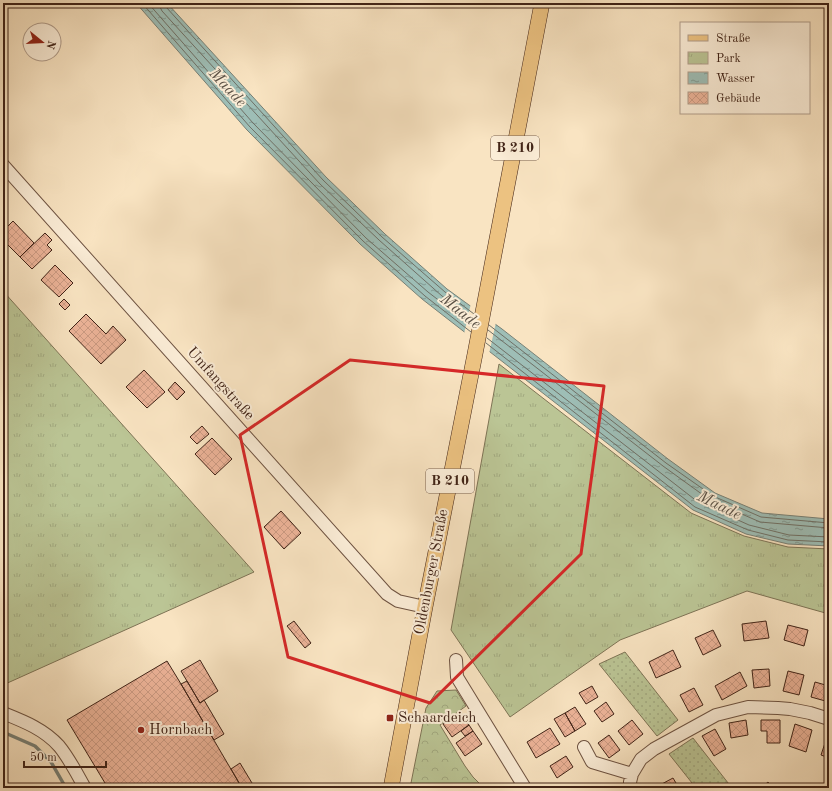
<svg xmlns="http://www.w3.org/2000/svg" width="832" height="791" font-family="'Old Standard TT',serif">
	<defs>
		<pattern id="grass-dots" width="8" height="8" patternUnits="userSpaceOnUse"><rect width="8" height="8" fill="#bbc595"/><path d="M2 2h.1M6 6h.1" fill="none" stroke="#a2a980" stroke-width="1.8" stroke-linecap="round"/></pattern>
		<pattern id="forest-crowns" width="20" height="18" patternUnits="userSpaceOnUse"><rect width="20" height="18" fill="#bbc595"/><path d="M2 6a3 3 0 1 1 6 0M12 15a3 3 0 1 1 6 0" fill="none" stroke="#a2a980"/></pattern>
		<pattern id="park-tufts" width="24" height="20" patternUnits="userSpaceOnUse"><rect width="24" height="20" fill="#bbc595"/><path d="M3 7l-1-3M5 7V3M7 7l1-3M15 17l-1-3M17 17v-4M19 17l1-3" fill="none" stroke="#a2a980"/></pattern>
		<pattern id="water-ripples" width="26" height="14" patternUnits="userSpaceOnUse"><rect width="26" height="14" fill="#9ebeb6"/><path d="M2 4q2-2 4 0t4 0M15 11q2-2 4 0t4 0" fill="none" stroke="#829a93"/></pattern>
		<pattern id="building-cross-hatch" width="8" height="8" patternUnits="userSpaceOnUse"><rect width="8" height="8" fill="#ecb398"/><path d="M0 0l8 8M0 8l8-8" fill="none" stroke="#cb9a82"/></pattern>
	</defs>
	<rect width="100%" height="100%" fill="#f9e4c2"/>
	<filter id="stains"><feTurbulence type="fractalNoise" baseFrequency=".005" numOctaves="4"/><feColorMatrix values="0 0 0 0 .2 0 0 0 0 .09 0 0 0 0 .02 0 0 0 .5 -.17"/></filter>
	<radialGradient id="worn" r=".72"><stop offset=".6" stop-color="#630" stop-opacity="0"/><stop offset="1" stop-color="#630" stop-opacity=".3"/></radialGradient>
	<path fill="url(#grass-dots)" stroke="#7e7456" d="M625 652 678 720 657 736 599 664Z
		M693 738 732 788H696L669 754Z"/>
	<path fill="url(#forest-crowns)" stroke="#7e7456" d="M456 690 466 706 440 725 465 766 473 777 484 788H410L426 708 437 691Z"/>
	<path fill="url(#park-tufts)" stroke="#7e7456" d="M3 291 254 572 3 685Z
		M499 364 691 513 744 536 788 547 829 549V614L747 591 620 640 510 717 451 630Z"/>
	<path fill="url(#water-ripples)" stroke="#788076" d="M136 3H167L326 177 385 234 447 289 502 329 668 459 715 493 762 513 829 519V546L788 544 746 534 693 510 422 299 360 244 247 130Z"/>
	<path fill="#f9e4c2" d="M471 303 496 322 489 354 464 334Z"/>
	<g fill="none" stroke-linecap="round" stroke-linejoin="round">
		<path stroke="#6f7066" stroke-width="1" d="M142 3 250 127 363 241 425 296 471 332
			M148 3 253 123 366 238 428 292 472 326
			M160 3V7L162 11 320 184 379 240 442 296 473 319
			M165 3 166 7 323 180 382 237 445 292 474 314
			M489 325 666 463 713 496 761 517 829 523
			M488 330 663 466 710 500 760 522 829 528
			M487 338 698 502 749 525 789 535 829 537
			M486 343 695 507 748 530 788 540 829 542"/>
		<path stroke="#788076" stroke-width="3.5" d="M3 732 35 746 51 762 66 788"/>
	</g>
	<path fill="url(#building-cross-hatch)" stroke="#402317" d="M13 221 34 243 20 257 3 240V231Z
		M45 233 52 240 47 245 52 250 32 269 20 257Z
		M55 265 73 283 59 297 41 280Z
		M64 299 70 305 65 310 59 304Z
		M86 314 106 334 113 326 126 340 101 364 69 331Z
		M144 370 165 392 147 408 126 387Z
		M175 382 185 392 177 400 168 390Z
		M202 426 209 434 197 444 190 437Z
		M212 438 232 459 215 475 195 454Z
		M281 511 301 533 284 549 264 527Z
		M294 621 311 643 305 648 287 626Z
		M766 621 769 638 744 641 742 624Z
		M788 625 808 630 804 646 784 640Z
		M713 630 721 646 703 655 695 638Z
		M673 650 681 667 656 678 649 662Z
		M200 660 218 691 200 703 181 671Z
		M167 661 181 684 242 788H108L67 720Z
		M769 669 770 686 754 688 752 670Z
		M788 671 804 675 799 695 783 691Z
		M740 672 747 686 722 700 715 686Z
		M187 681 200 703 204 700 224 734 214 740 181 684Z
		M815 682 829 686V702L811 697Z
		M592 686 598 697 586 704 579 693Z
		M694 688 703 705 689 712 680 695Z
		M606 702 614 714 602 722 594 711Z
		M575 707 586 724 575 731 565 713Z
		M460 712 469 725 452 737 443 724Z
		M565 713 575 731 565 737 554 719Z
		M632 720 643 734 629 745 618 731Z
		M746 720 748 735 731 738 729 723Z
		M761 720H780V743H767V731H761Z
		M795 724 812 730 806 752 789 746Z
		M469 725 473 731 465 736 461 731Z
		M550 728 560 744 536 758 527 742Z
		M715 729 726 749 714 756 702 736Z
		M473 731 482 744 465 756 456 743Z
		M609 735 620 750 609 758 598 743Z
		M827 737 829 738V758L821 755Z
		M566 756 573 767 557 778 550 766Z
		M240 763 255 788H242L231 769Z
		M673 778 679 788H659L658 786Z
		M768 782 773 788H761Z"/>
	<g fill="none" stroke-linecap="round" stroke-linejoin="round">
		<g stroke="#6e5342" stroke-width="14">
			<path id="minor" d="M3 165 387 594 398 601 425 607
				M456 660 457 677 525 788
				M3 713C23 721 44 729 59 746 69 758 77 774 85 788
				M584 747 592 762 632 774
				M631 788 630 782 632 774 641 759 654 749 716 715 748 707 778 708 790 709 810 713 829 719"/>
		</g>
		<g stroke="#402317" stroke-width="16">
			<path id="major" d="M391 788 425 607 475 354 542 3"/>
		</g>
		<use href="#minor" stroke="#fbedd7" stroke-width="12"/>
		<use href="#major" stroke="#ecc281" stroke-width="15"/>
	</g>
	<path fill="none" stroke="#d62828" stroke-width="3" stroke-linejoin="round" d="M350 360 604 386 581 554 430 703 288 657 240 435Z"/>
	<g fill="#8f2418" stroke="#fbedd7" stroke-width="1.5">
		<rect x="386" y="714" width="8" height="8" rx="2"/>
		<circle cx="141" cy="730" r="4"/>
	</g>
	<g text-anchor="middle" dominant-baseline="central" stroke-width="4" stroke-linejoin="round" paint-order="stroke">
		<g fill="#fbedd7" stroke="#786051" stroke-width="1">
			<rect x="491" y="136" width="48" height="24" rx="3"/>
			<rect x="426" y="469" width="48" height="24" rx="3"/>
		</g>
		<g font-size="14" font-weight="bold" fill="#402317">
			<text x="515" y="148">B 210</text>
			<text x="450" y="481">B 210</text>
		</g>
		<g font-size="15" fill="#402317" stroke="#fbedd7">
			<text transform="translate(220 384) rotate(48)">Umfangstraße</text>
			<text transform="translate(432 572) rotate(-79)">Oldenburger Straße</text>
		</g>
		<g font-size="15" fill="#402317" stroke="#fbedd7" text-anchor="start">
			<text x="398" y="718">Schaardeich</text>
			<text x="149" y="730">Hornbach</text>
		</g>
		<g font-size="16" font-style="italic" fill="#5c5247" stroke="#fbedd7">
			<text transform="translate(227 88) rotate(47)">Maade</text>
			<text transform="translate(460 312) rotate(38)">Maade</text>
			<text transform="translate(719 506) rotate(26)">Maade</text>
		</g>
	</g>
	<rect width="832" height="791" fill="none" stroke="#f9e4c2" stroke-width="16"/>
	<rect x="4" y="4" width="824" height="783" fill="none" stroke="#402317" stroke-width="2"/>
	<rect x="8" y="8" width="816" height="775" fill="none" stroke="#402317"/>
	<rect x="680" y="22" width="130" height="92" fill="#fbedd7" stroke="#b09c8a"/>
	<rect x="688" y="35" width="20" height="6" fill="#ecc281" stroke="#b09c8a"/>
	<text x="716" y="42" font-size="12" fill="#402317">Straße</text>
	<rect x="688" y="52" width="20" height="12" fill="url(#park-tufts)" stroke="#b09c8a"/>
	<text x="716" y="62" font-size="12" fill="#402317">Park</text>
	<rect x="688" y="72" width="20" height="12" fill="url(#water-ripples)" stroke="#b09c8a"/>
	<text x="716" y="82" font-size="12" fill="#402317">Wasser</text>
	<rect x="688" y="92" width="20" height="12" fill="url(#building-cross-hatch)" stroke="#b09c8a"/>
	<text x="716" y="102" font-size="12" fill="#402317">Gebäude</text>
	<g transform="translate(42 42) rotate(108)"><circle r="19" fill="#fbedd7" stroke="#b09c8a"/>
	<path d="M0-3L7 15L0 10L-7 15Z" fill="#8f2418"/>
	<text y="-6" font-size="11" font-weight="bold" text-anchor="middle" fill="#402317">N</text>
	</g>
	<path d="M24 761v6h82v-6" fill="none" stroke="#402317" stroke-width="2"/>
	<text x="30" y="761" font-size="12" fill="#402317" stroke="#fbedd7" stroke-width="3" paint-order="stroke">50 m</text>
	<rect width="100%" height="100%" filter="url(#stains)"/>
	<rect width="100%" height="100%" fill="url(#worn)"/>
</svg>
